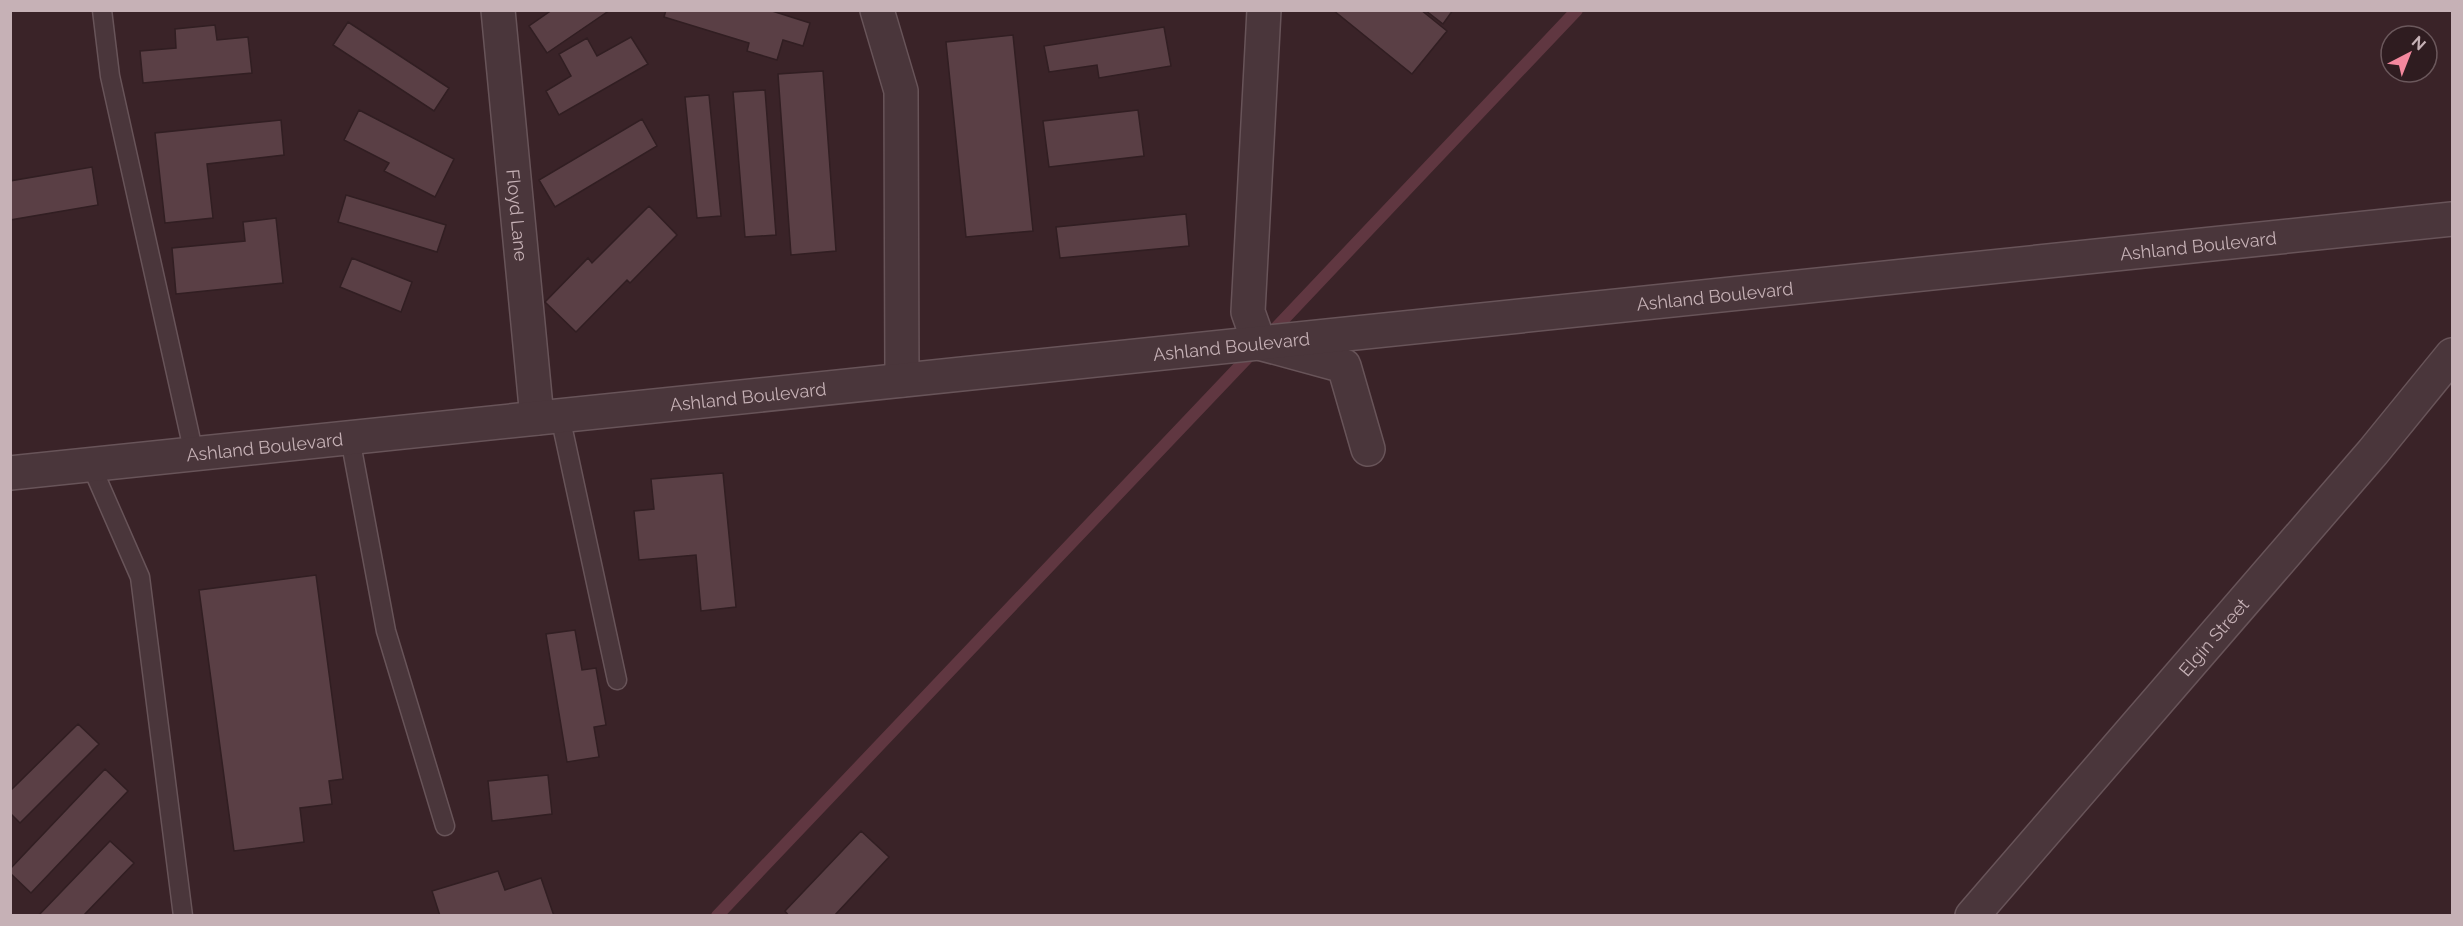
<svg xmlns="http://www.w3.org/2000/svg" width="2463" height="926" font-family="Raleway,sans-serif">
	<rect width="100%" height="100%" fill="#3a2328"/>
	<g fill="none" stroke-linecap="round" stroke-linejoin="round">
		<path stroke="#603741" stroke-width="12" d="M1268 336 1577 10
			M717 916 1254 351"/>
	</g>
	<path fill="#5a3f45" stroke="#311e22" stroke-width="1.5" d="M552 10H610L547 53 529 26Z
		M666 10H769L810 23 803 46 783 40 777 60 747 51 749 43 664 17Z
		M1333 10H1421L1447 31 1412 74Z
		M1425 10H1453L1443 24Z
		M348 22 449 88 434 111 333 45Z
		M215 25 217 40 248 37 252 73 143 83 140 51 176 48 175 29Z
		M1164 27 1171 66 1099 78 1097 65 1049 72 1044 46Z
		M1013 35 1033 231 966 237 946 42Z
		M631 37 648 64 559 115 546 91 571 76 559 54 587 38 597 56Z
		M823 71 836 251 791 255 778 74Z
		M765 90 776 235 745 237 733 92Z
		M709 95 721 216 697 218 685 97Z
		M359 110 454 159 435 197 384 171 389 163 344 140Z
		M1138 110 1144 156 1049 167 1043 121Z
		M642 119 657 146 555 207 539 180Z
		M281 120 284 155 207 164 213 218 165 223 155 133Z
		M92 167 98 205 10 220V181Z
		M346 195 446 225 437 252 338 222Z
		M649 206 677 235 630 283 627 280 576 332 545 302 588 258 592 263Z
		M1186 214 1189 246 1060 258 1056 227Z
		M276 218 283 283 176 294 172 248 245 241 243 222Z
		M352 258 412 282 401 312 340 287Z
		M723 473 736 607 701 611 696 555 639 560 634 511 654 509 651 479Z
		M316 575 343 779 329 781 332 804 300 808 304 842 234 851 199 590Z
		M575 630 582 670 596 668 606 725 594 727 599 757 567 762 546 634Z
		M78 724 99 744 20 823 10 813V791Z
		M105 769 128 791 31 893 10 873V869Z
		M548 775 552 814 492 821 488 781Z
		M861 831 889 857 834 916H789L785 911Z
		M110 841 134 863 83 916H38Z
		M498 871 505 890 541 878 554 916H440L432 891Z"/>
	<g fill="none" stroke-linecap="round" stroke-linejoin="round">
		<g stroke="#685459" stroke-width="21">
			<path id="service" d="M102 10 110 76 194 454
				M560 416 617 680
				M350 438 386 631 445 826
				M91 465 140 577 183 916"/>
		</g>
		<g stroke="#685459" stroke-width="36">
			<g id="minor">
				<path id="s1" d="M498 10 537 418"/>
				<path d="M877 10 901 91 902 380"/>
				<path d="M1264 10 1248 312 1259 343 1344 366 1368 449"/>
				<path id="s2" d="M1972 916 2373 452 2452 355"/>
			</g>
		</g>
		<g stroke="#685459" stroke-width="36">
			<g id="tertiary">
				<path id="s3" d="M10 473 2452 219"/>
			</g>
		</g>
		<use href="#service" stroke="#4a363b" stroke-width="18"/>
		<use href="#minor" stroke="#4a363b" stroke-width="33"/>
		<use href="#tertiary" stroke="#4a363b" stroke-width="33"/>
	</g>
	<g text-anchor="middle" dominant-baseline="central" stroke-width="4.5" stroke-linejoin="round" paint-order="stroke">
		<g font-size="18" fill="#c6b1b6" stroke="#2f1c20">
			<text stroke="none"><textPath href="#s1" startOffset="206">Floyd Lane</textPath></text>
			<text stroke="none"><textPath href="#s3" startOffset="2200">Ashland Boulevard</textPath></text>
			<text stroke="none"><textPath href="#s3" startOffset="1714">Ashland Boulevard</textPath></text>
			<text stroke="none"><textPath href="#s3" startOffset="1228">Ashland Boulevard</textPath></text>
			<text stroke="none"><textPath href="#s3" startOffset="742">Ashland Boulevard</textPath></text>
			<text stroke="none"><textPath href="#s3" startOffset="256">Ashland Boulevard</textPath></text>
			<text stroke="none"><textPath href="#s2" startOffset="369">Elgin Street</textPath></text>
		</g>
	</g>
	<rect width="2463" height="926" fill="none" stroke="#c6b1b6" stroke-width="24"/>
	<g transform="translate(2409 54) rotate(42)"><circle r="28" fill="#2f1c20" stroke="#6b585c" stroke-width="1.5"/>
	<path d="M0-4.5L10 22L0 15L-10 22Z" fill="#f4889e"/>
	<text y="-9" font-size="16" font-weight="bold" text-anchor="middle" fill="#c6b1b6">N</text>
	</g>
</svg>
